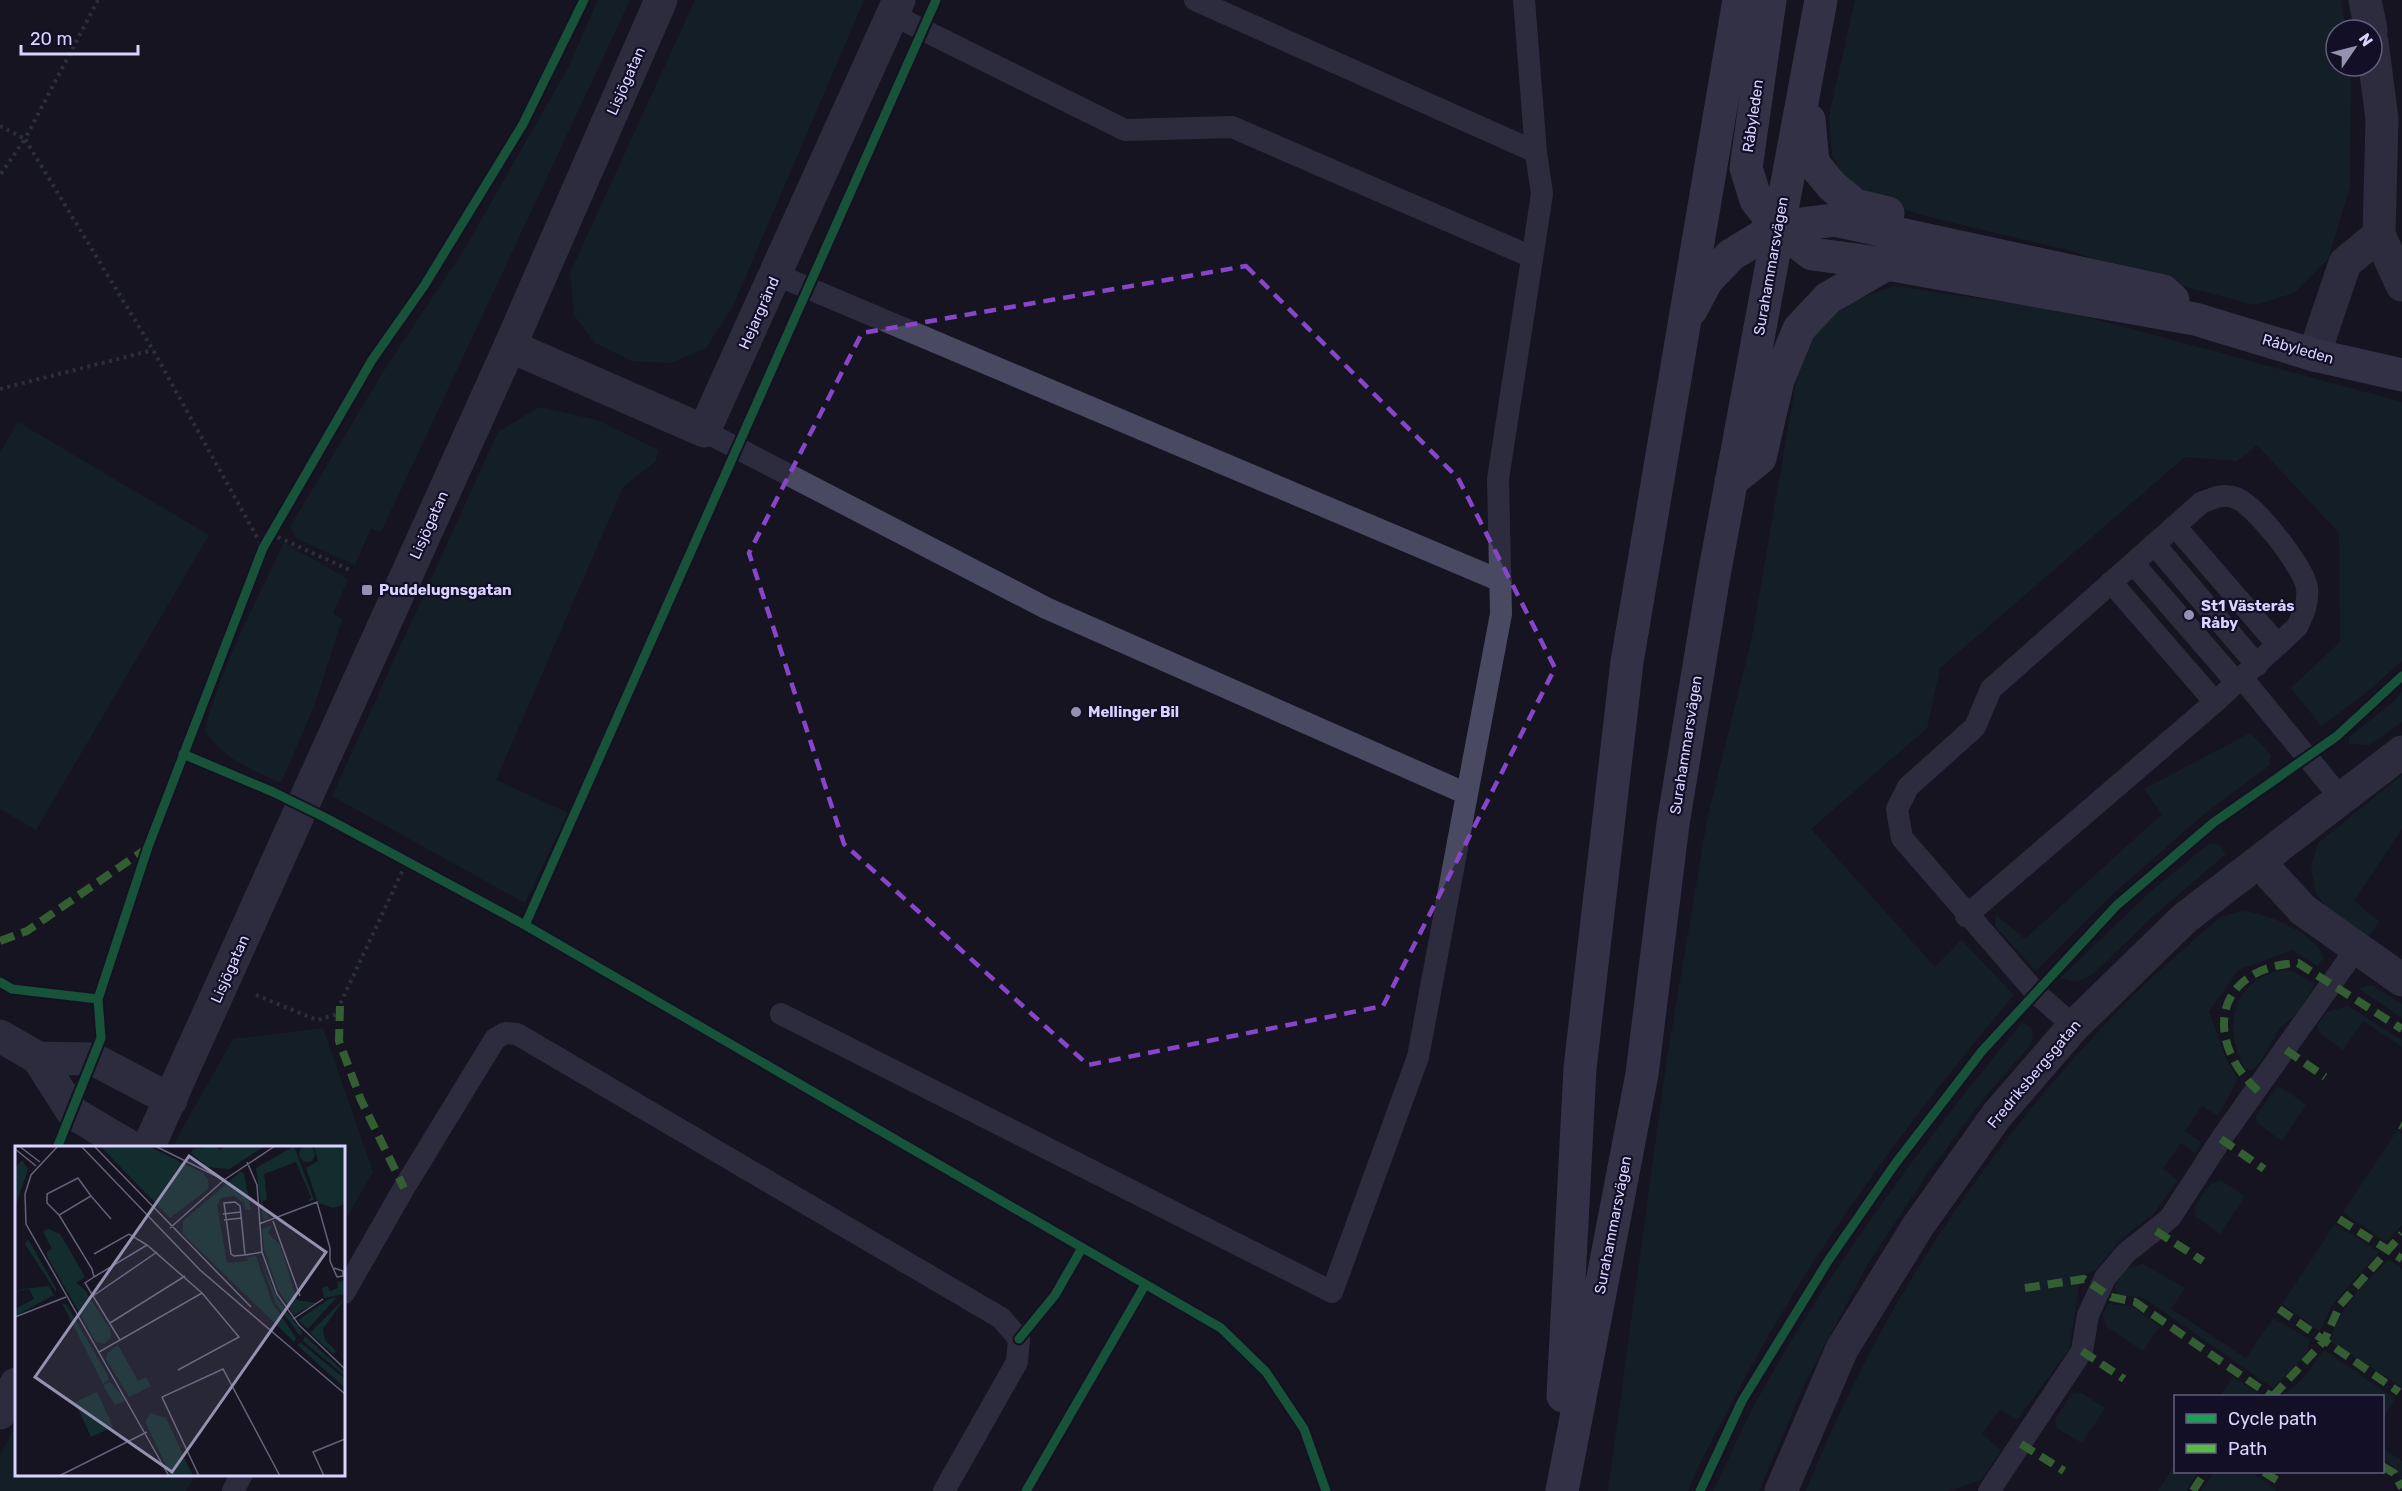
<svg xmlns="http://www.w3.org/2000/svg" width="2402" height="1491" font-family="Rubik,sans-serif">
	<rect width="100%" height="100%" fill="#161421"/>
	<path fill="#132c2d" d="M598 0H630L381 532 371 528 355 565 296 538 290 527 385 369 464 250 568 68Z
		M695 0H864L733 306 706 348 671 363 632 361 595 343 574 315 570 273Z
		M1855 0H2341L2346 30H2336V66H2351L2350 187 2328 259 2294 293 2255 305 2119 269 2072 251 1929 217 1871 199 1845 177 1832 155 1829 116Z
		M1894 286 2065 311 2402 402V661L2361 697 2321 726 2291 688 2340 642 2339 533 2257 445 2237 461 2185 457 1940 668 1927 728 1811 829 1935 967 1961 940 2014 995C1905 1124 1802 1263 1726 1414 1713 1439 1698 1464 1688 1491H1608L1666 1065 1707 820 1752 637 1801 353 1836 307Z
		M539 407 597 420 658 450 656 461 623 487 496 780 568 813 525 903 332 796 498 432Z
		M18 422 209 535 36 830 0 809V453Z
		M284 543 348 579 333 614 342 619 315 704 281 783C253 771 220 757 205 730 221 665 256 603 284 543Z
		M2402 692V722L2369 745 2349 744V737L2392 703Z
		M2250 733 2271 755 2270 765 2203 815 2116 891 2036 971 1995 926 1996 915 2025 939 2162 814 2144 789Z
		M2402 775V829L2354 901 2379 921 2370 935 2366 936 2330 911 2316 894 2311 867 2318 843Z
		M2210 843 2220 845 2226 854 2152 917 2093 974 2076 982 2060 978 2149 893Z
		M2241 911C2266 912 2315 933 2324 958L2317 966 2292 950 2238 970 2209 1011 2226 1059 2238 1079 2218 1116 2202 1106 2185 1131 2201 1142 2196 1154 2181 1143 2163 1168 2178 1180 2155 1212 2120 1240 2096 1270 2081 1276 2069 1349 2017 1420 2000 1409 1982 1434 2001 1450 1981 1480 1948 1491H1806C1876 1315 1982 1152 2113 1016 2146 981 2184 949 2220 917Z
		M2282 970 2292 971 2315 984 2298 1013 2280 1028 2259 1063 2252 1070 2245 1069C2222 1027 2232 981 2282 970Z
		M2372 985 2402 1004V1018L2358 988Z
		M2348 1006 2402 1040V1047L2363 1021 2343 1050 2318 1032 2317 1026 2326 1012Z
		M2023 1022 2033 1030 2032 1043 1988 1093 1928 1173 1867 1265 1804 1385 1759 1491H1713C1729 1459 1743 1425 1761 1393 1835 1261 1926 1138 2023 1022Z
		M323 1028 373 1172 344 1222V1148L172 1147 233 1039Z
		M2281 1087 2306 1105 2282 1141 2257 1123 2256 1116 2276 1088Z
		M2397 1131 2402 1134V1225L2386 1242 2343 1212Z
		M2221 1180 2245 1197 2220 1234 2196 1217 2194 1208 2211 1183Z
		M2335 1224 2379 1252 2332 1305 2320 1331 2282 1304Z
		M2389 1259 2402 1269V1387L2331 1342C2336 1309 2367 1282 2389 1259Z
		M2143 1264 2185 1288 2171 1309 2246 1358 2273 1318 2309 1339C2311 1358 2285 1376 2273 1388L2144 1298 2117 1294 2115 1286 2125 1269Z
		M2108 1304 2131 1306 2160 1326 2143 1351 2107 1327 2103 1314Z
		M2324 1350 2395 1399 2383 1418 2382 1396H2283L2305 1376Z
		M2233 1377 2262 1396H2220Z
		M2080 1392 2105 1408 2082 1443 2057 1428 2055 1420 2072 1393Z
		M16 1425V1474L195 1475 186 1491H0V1455Z
		M2383 1448 2402 1461V1480L2395 1467 2383 1459Z
		M2175 1465 2176 1472H2198L2186 1491H2158Z
		M2214 1472H2251L2277 1491H2201Z"/>
	<g fill="none" stroke-linecap="round" stroke-linejoin="round">
		<path stroke="#44505f" stroke-width="4" stroke-dasharray="3 4.5" stroke-linecap="butt" d="M98 0 25 139 153 350 263 548
			M0 126 25 139 0 175
			M0 389 153 350
			M271 534 352 571
			M256 995 317 1020 335 1015 407 861"/>
		<path stroke="#4a4962" stroke-width="22" d="M1195 0 1536 152 1542 194 1498 479 1501 614 1467 794
			M1524 0 1536 152
			M893 15 1125 130 1232 127 1532 257
			M777 275 1501 581
			M704 431 1046 608 1467 794 1418 1057 1332 1292 781 1014
			M2175 526 2278 645
			M2154 544 2257 665
			M2133 563 2237 683
			M2111 582 2215 702
			M2242 678 2340 797
			M1966 916 2215 702 2297 627C2303 615 2309 602 2307 588 2304 567 2255 505 2236 498 2223 493 2213 498 2201 503L1991 689 1975 727 1908 787 1897 809 1902 838 2037 994 2074 1026
			M344 1293 404 1188 495 1039 505 1033 517 1034 1001 1318 1019 1339 1017 1362 944 1491
			M233 1491 242 1474
			M1989 1491 2082 1351 2088 1315 2105 1278 2126 1253 2170 1218 2221 1139 2356 949"/>
		<path stroke="#4a4962" stroke-width="33" d="M2365 0 2371 30
			M2372 42 2382 119 2379 235 2402 285
			M510 346 704 431 899 0
			M2314 355 2345 263 2379 235
			M2259 862 2303 910 2402 980
			M0 1036 38 1058 73 1113 132 1148
			M38 1058 93 1059 171 1100
			M1781 1491 1842 1349 1918 1226 1997 1115 2074 1026 2185 918 2402 752"/>
		<path stroke="#4a4962" stroke-width="33" d="M148 1148 510 346 661 0
			M0 1413 16 1384"/>
		<path stroke="#575674" stroke-width="33" d="M1770 0 1746 168 1756 200 1777 227 1812 254 1887 264 2195 319 2314 355 2402 375
			M1809 120 1813 163 1832 186 1855 205 1888 213
			M1691 310 1707 280 1731 255 1777 227 1835 220 2163 291 2173 300
			M1731 481 1760 458 1778 380 1799 329 1828 298 1887 264
			M1563 1396 1580 1068 1627 662 1739 0
			M1562 1491 1642 1074 1673 824 1714 575 1821 0"/>
		<path stroke="#58b947" stroke-width="8" stroke-dasharray="15 8" stroke-linecap="butt" d="M0 941 27 931 146 849
			M340 1006 339 1041 361 1100 404 1188
			M2286 1050 2325 1077
			M2258 1091C2202 1039 2215 967 2298 963L2402 1029
			M2400 1125 2402 1126
			M2221 1139 2264 1169
			M2339 1219 2402 1259
			M2156 1231 2203 1261
			M2025 1288 2084 1279 2111 1297 2135 1302 2271 1396
			M2279 1309 2399 1392
			M2082 1351 2124 1379
			M2273 1396 2324 1341 2340 1305 2402 1234
			M2021 1444 2064 1471
			M2382 1466 2394 1473 2402 1488
			M2264 1472 2283 1484
			M2193 1491 2205 1472"/>
		<g stroke="#130f26" stroke-width="13">
			<path id="cycleway" d="M183 754 273 792 326 818 525 925 1221 1328 1266 1372 1304 1429 1326 1491
				M525 925 936 0
				M0 982 12 989 98 999
				M57 1148 101 1038 98 999 148 847 263 548 372 360 424 286 523 124 584 0
				M1019 1339 1055 1295 1082 1248
				M1026 1491 1145 1285
				M1700 1491 1742 1401 1828 1261 1895 1164 1982 1051 2117 905 2213 823 2337 736 2402 676"/>
		</g>
		<use href="#cycleway" stroke="#1a9f57" stroke-width="9"/>
	</g>
	<path d="M0 0H2402V1491H0ZM1246 266 1458 478 1555 668 1383 1006 1088 1065 844 844 749 553 862 333Z" fill="#161421" fill-opacity=".55" fill-rule="evenodd"/>
	<path fill="none" stroke="#8945c9" stroke-width="4.5" stroke-dasharray="12 8" stroke-linejoin="round" d="M1246 266 1458 478 1555 668 1383 1006 1088 1065 844 844 749 553 862 333Z"/>
	<g fill="#9591b1" stroke="#130f26" stroke-width="2">
		<rect x="361" y="584" width="12" height="12" rx="3"/>
		<circle cx="2189" cy="615" r="6"/>
		<circle cx="1076" cy="712" r="6"/>
	</g>
	<g text-anchor="middle" dominant-baseline="central" stroke-width="4.5" stroke-linejoin="round" paint-order="stroke">
		<g font-size="15" fill="#d9d4ff" stroke="#130f26">
			<text transform="translate(626 81) rotate(-66)">Lisjögatan</text>
			<text transform="translate(1753 116) rotate(-82)">Råbyleden</text>
			<text transform="translate(1771 266) rotate(-80)">Surahammarsvägen</text>
			<text transform="translate(759 313) rotate(-66)">Hejargränd</text>
			<text transform="translate(2298 349) rotate(16)">Råbyleden</text>
			<text transform="translate(429 525) rotate(-66)">Lisjögatan</text>
			<text transform="translate(1686 745) rotate(-81)">Surahammarsvägen</text>
			<text transform="translate(230 969) rotate(-66)">Lisjögatan</text>
			<text transform="translate(2034 1074) rotate(-50)">Fredriksbergsgatan</text>
			<text transform="translate(1613 1225) rotate(-79)">Surahammarsvägen</text>
		</g>
		<g font-size="15" font-weight="bold" fill="#d9d4ff" stroke="#130f26" text-anchor="start">
			<text x="379" y="590">Puddelugnsgatan</text>
			<text x="2201" y="606">St1 Västerås<tspan x="2201" dy="17">Råby</tspan></text>
			<text x="1088" y="712">Mellinger Bil</text>
		</g>
	</g>
	<g transform="translate(15 1146)">
		<rect width="330" height="330" fill="#161421"/>
		<path d="M284 8a8 8 0 1 1 16 0a8 8 0 1 1-16 0ZM85 0H133L188 27 193 33V43L155 72ZM210 0H250L214 23 192 21 176 7 178 3 200 1 206 4ZM279 0 299 54 293 55 296 51 281 16 249 28 252 53 247 56 254 72 248 74 241 22ZM299 0H330V58L318 62 303 57 291 22 303 15ZM7 14 13 23 0 62V22ZM225 26 229 27 236 64H230L229 57 219 50 206 52 202 59 212 117 233 115 232 111 241 110 257 156 281 192 279 196 168 88V75ZM257 79 253 87 265 99 282 154 302 157 279 169 262 142 249 102 247 83ZM34 83 45 88 58 110 70 131 61 137 70 144 95 183 96 192 89 198 81 196 33 112 31 106 37 103 28 85ZM13 93 41 142V146L10 98ZM244 110 263 154 288 187 285 190 261 158ZM330 135V148L309 152 307 142 312 140 315 145 323 142 322 136ZM34 140 39 149 0 170V163L19 153 14 143 0 146 8 143ZM322 151 293 183 283 174 314 153ZM330 152 308 183 310 194 321 205 318 208 295 187ZM47 157 52 159 93 230 94 234 88 238ZM290 190 330 227V230L288 195ZM286 197 330 233V242L282 199ZM103 199 123 235 131 231 136 240 114 251 91 213 92 207ZM95 236 105 247 110 255 100 259 88 239ZM82 246 98 281 76 291 60 256ZM135 267 151 272 178 330H156L130 276Z" fill="#132c2d"/>
		<path fill="none" stroke="#64617a" stroke-width="1.5" d="M4 0 25 16M43 0 16 29 10 48 11 78 154 330M66 0 185 124 330 248M79 0 236 161M140 0 209 34M0 3 21 20M232 16 242 39 247 106 262 148 284 179 330 223M76 50 96 73M208 68 226 66M44 69 32 57V48L63 32 76 50 44 69 77 123 79 131 70 137 105 194 84 206M209 74 227 72M258 75 285 150M244 78 302 56 315 102V115L322 131 328 130V125L319 122M155 82 209 34 260 0M79 108 114 88 132 99M230 109 225 60 220 56 209 57 216 108 219 110 230 109 242 107 247 106M79 131 132 99 187 147M78 150 142 106M0 171 51 151M278 173 308 153M95 177 170 130M105 194 187 147 224 191 163 224M44 330 132 286M184 330 147 251 208 223 265 330M309 330 298 306 330 293"/>
		<path fill="#9591b1" fill-opacity="0.15" stroke="#9591b1" stroke-width="3" d="M174 10 311 106 157 326 20 231Z"/>
		<rect width="330" height="330" fill="none" stroke="#d9d4ff" stroke-width="3"/>
	</g>
	<rect x="2174" y="1395" width="210" height="78" fill="#130f26" stroke="#625e7d" stroke-width="1.5"/>
	<rect x="2186" y="1414" width="30" height="9" fill="#1a9f57" stroke="#625e7d" stroke-width="1.5"/>
	<text x="2228" y="1425" font-size="18" fill="#d9d4ff">Cycle path</text>
	<rect x="2186" y="1444" width="30" height="9" fill="#58b947" stroke="#625e7d" stroke-width="1.5"/>
	<text x="2228" y="1455" font-size="18" fill="#d9d4ff">Path</text>
	<g transform="translate(2354 48) rotate(55)"><circle r="28" fill="#130f26" stroke="#625e7d" stroke-width="1.5"/>
	<path d="M0-4.5L10 22L0 15L-10 22Z" fill="#9591b1"/>
	<text y="-9" font-size="16" font-weight="bold" text-anchor="middle" fill="#d9d4ff">N</text>
	</g>
	<path d="M21 45v9h117v-9" fill="none" stroke="#d9d4ff" stroke-width="3"/>
	<text x="30" y="45" font-size="18" fill="#d9d4ff" stroke="#130f26" stroke-width="4.5" paint-order="stroke">20 m</text>
</svg>
